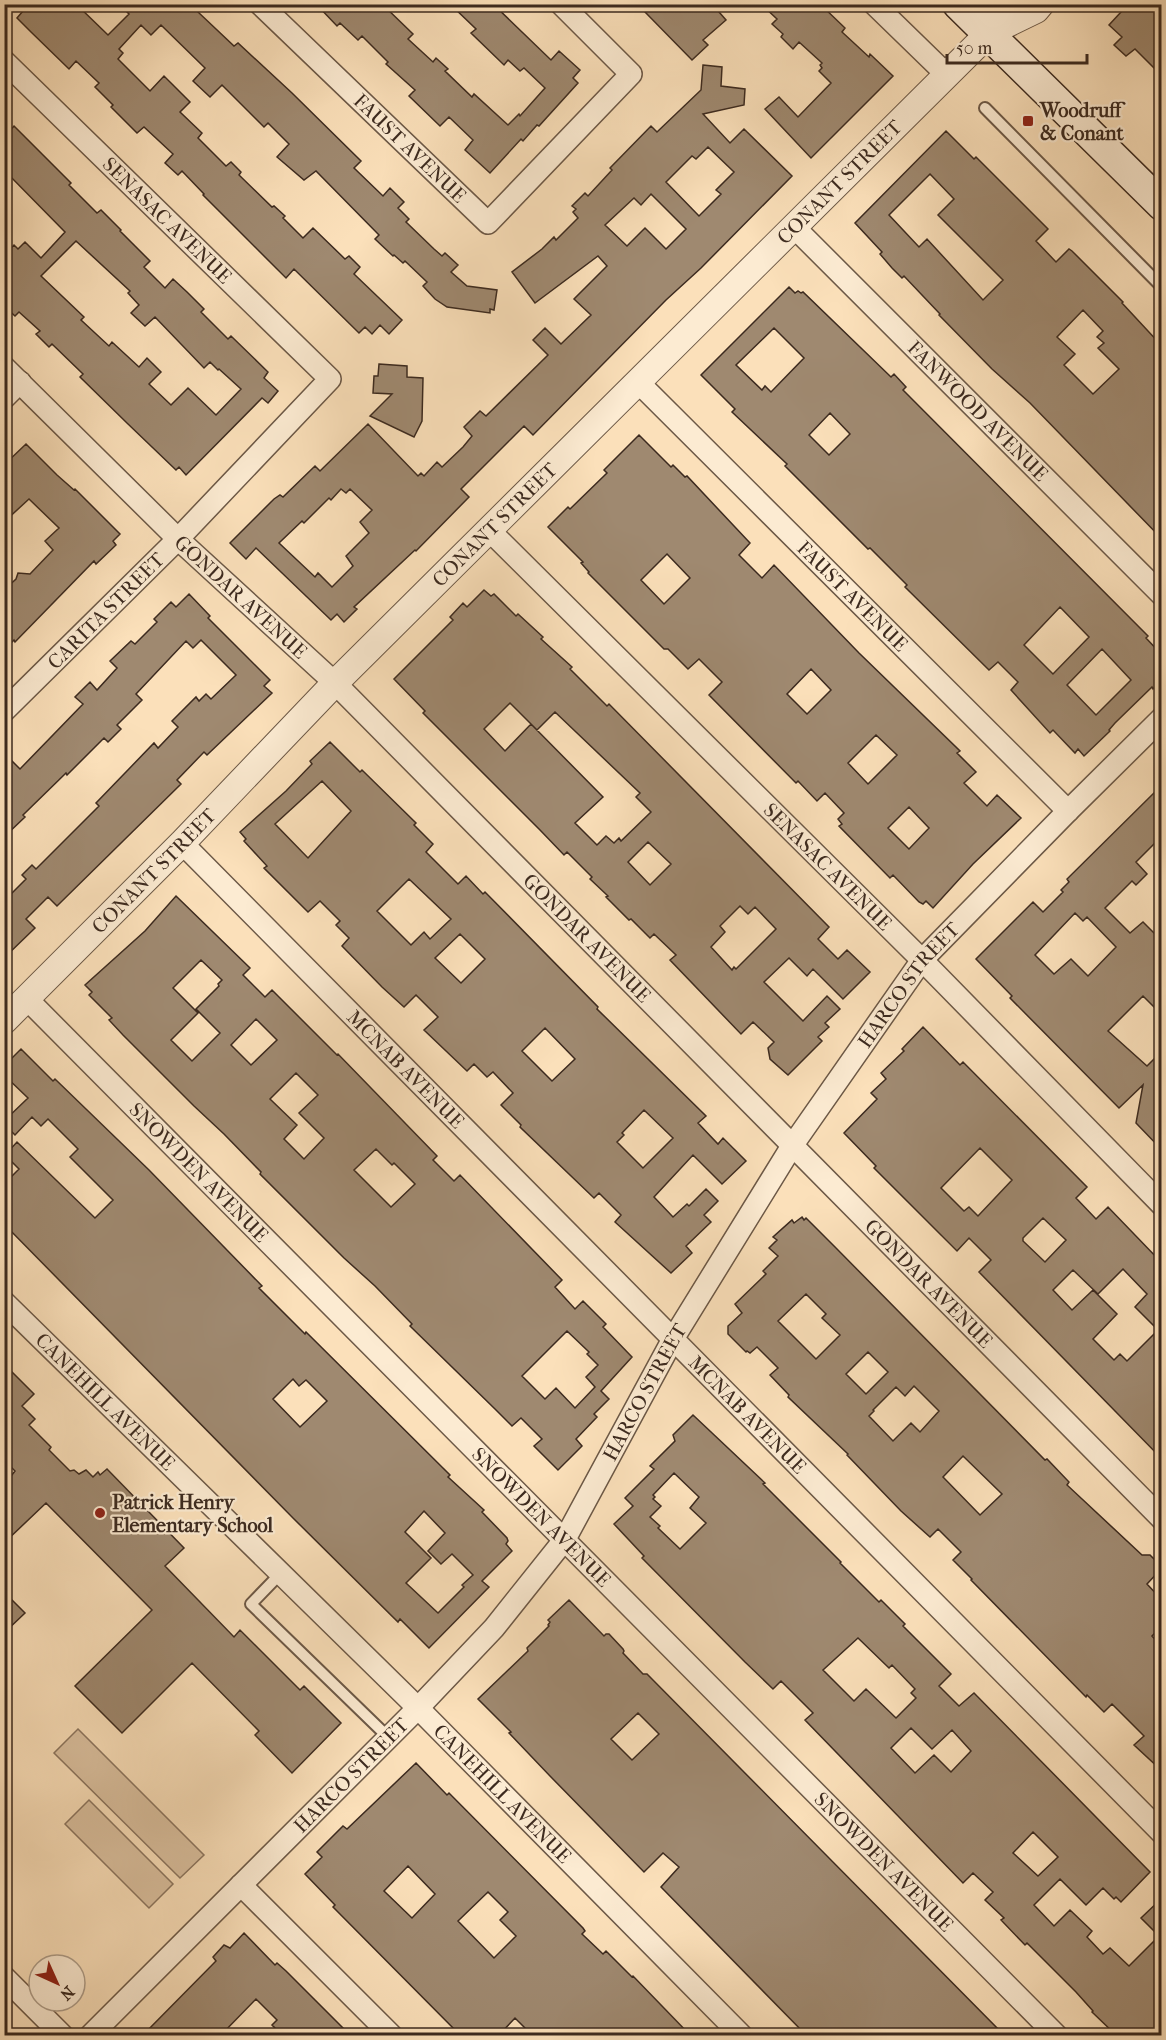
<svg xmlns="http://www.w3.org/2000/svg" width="1166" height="2040" font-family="'IM FELL French Canon',serif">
	<rect width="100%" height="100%" fill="#fbe0ba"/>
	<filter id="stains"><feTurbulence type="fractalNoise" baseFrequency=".00333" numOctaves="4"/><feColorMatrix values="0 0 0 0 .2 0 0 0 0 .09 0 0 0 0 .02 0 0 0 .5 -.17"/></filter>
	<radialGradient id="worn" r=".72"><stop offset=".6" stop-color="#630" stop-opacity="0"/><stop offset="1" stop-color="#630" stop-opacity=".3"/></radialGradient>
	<path fill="#dbc1a0" stroke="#8c7660" stroke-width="1.5" d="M78 1729 204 1855 180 1878 54 1753Z
		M89 1800 173 1884 149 1908 65 1824Z"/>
	<path fill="#9f8970" stroke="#3c2a1f" stroke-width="1.5" fill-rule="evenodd" d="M29 4H76L108 35 129 14 119 4H204L198 12 234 46 238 43 292 93 361 161 354 168 383 196 390 188 404 202 398 208 409 219 406 222 434 249 442 256 445 253 458 265 451 272 467 286 497 290 494 310 490 309V313L447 307 435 299 423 286 427 282 405 261 403 263 394 255 393 256 375 239 379 235 316 171 304 180 277 157 289 144 268 123 264 127 222 85 210 97 193 81 205 68 161 25 151 35 141 25 119 49 123 53 118 59 150 91 164 76 190 102 180 112 202 133 198 138 226 166 231 162 241 172 239 175 272 207 274 206 285 216 283 218 303 238 313 228 345 259 349 256 360 267 354 274 402 320 389 334 380 325 372 334 365 327 359 333 294 269 286 278 203 195 204 194 182 171 178 175 165 163 173 154 144 127 137 133 111 107 113 105 95 87 99 83 76 61 69 69 31 32 17 18Z
		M316 4H382L413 34 408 39 433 62 436 58 448 69 445 71 472 97 474 94 508 125 519 114 520 116 545 88 524 68 520 71 508 60 504 65 471 33 476 29 450 4H493L551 60 559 51 580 70 573 78 578 83 539 126 537 125 523 141 521 139 490 173 465 150 473 140 449 117 440 126 409 96 415 90 386 64 388 62 362 36 358 40 340 23 337 26Z
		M652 4H712L726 20 703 40 708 45 692 60 645 12Z
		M761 4H820L845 28 842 32 869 57 870 54 893 76 811 158 765 109 779 97 798 117 831 83 819 71 822 68 820 65 822 63 799 42 793 49 781 37 783 34 772 24 777 19Z
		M1113 4H1161V75L1135 49 1126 56 1114 45 1122 37 1109 25 1121 12Z
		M703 65 722 67 721 86 745 89 744 105 703 114 730 143 744 129 792 176 701 268 666 300 533 435 524 426 461 489 469 497 416 551 415 550 354 607 357 609 344 622 337 614 331 620 256 548 246 559 230 543 274 499 280 495 283 497 315 466 320 471 368 424 418 476 421 473 424 476 437 462 442 467 463 447 472 436 464 427 480 411 486 416 548 355 533 340 545 328 561 344 591 315 574 299 607 266 598 256 535 303 512 272 542 249 554 237 556 240 578 218 573 212 576 209 572 206 585 193 588 196 612 170 610 168 651 126 657 132 701 90ZM708 147 734 172 716 190 721 194 699 216 666 182 692 156 696 159ZM651 194 686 229 666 249 645 228 627 246 605 225 634 198 641 205ZM341 489 346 493 350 489 372 510 360 522 369 533 346 556 353 566 332 587 318 573 315 577 279 543 302 521 304 523 329 498 331 500Z
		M14 126 71 183 69 185 97 213 101 210 121 230 120 231 150 261 144 267 165 288 173 279 187 292 204 309 201 312 228 339 231 336 268 372 264 378 278 391 268 403 262 398 186 475 179 467 176 470 128 424 80 377 83 374 52 344 49 347 36 334 40 331 19 312 15 316 4 306V255L14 245 18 249 25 242 41 258 65 232 4 170V137ZM76 241 130 291 128 293 139 305 131 313 145 326 155 317 204 368 210 362 218 370 219 369 241 389 216 415 188 388 171 405 149 384 161 372 147 358 139 367 112 342 109 346 81 320 84 317 41 276Z
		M946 131 974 159 976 157 1048 229 1036 241 1056 262 1069 249 1072 251 1123 302 1122 303 1161 345V538L1030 403 992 369 939 315 940 314 904 276 902 278 892 268 880 254 882 252 855 223ZM930 174 954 199 938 215 1003 280 983 300 927 239 919 247 889 215ZM1083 310 1103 331 1097 337 1104 343 1098 348 1119 369 1093 394 1064 365 1075 354 1057 337Z
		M789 287 795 293 798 291 801 293 803 292 891 377 894 374 906 387 903 390 1148 636 1146 638 1161 654V680L1153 689 1152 687 1115 723 1109 730 1110 731 1084 756 1078 749 1075 753 1053 730 1050 733 1011 690 1018 682 998 662 989 670 905 587 907 585 870 548 868 549 785 466 787 464 732 412 735 409 701 375ZM774 328 804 358 771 392 765 386 762 390 736 365ZM830 413 850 434 829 455 809 435ZM1060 607 1089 637 1053 674 1024 645ZM1102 649 1131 680 1096 715 1067 685Z
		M379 364 407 366V377L423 378 422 421 414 437 370 416 392 394 373 393 374 376H378Z
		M639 435 671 467 673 465 685 477 687 476 750 543 739 555 762 578 774 565 859 653 960 751 957 753 976 772 964 783 987 806 997 795 1021 818 973 864 933 908 926 901 923 904 919 902 893 875 890 878 839 826 842 824 838 819 844 813 825 793 817 801 798 781 796 783 709 695 722 682 699 659 688 669 668 649H664L588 573 589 572 581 563 583 562 548 527 568 507 570 509 607 473 604 470ZM667 554 690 578 664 604 641 580ZM811 669 831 690 807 714 787 694ZM876 735 897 755 868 784 848 763ZM909 807 929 828 909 849 888 828Z
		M26 444 57 475 74 490 75 489 120 534 113 541 116 545 96 564 94 561 15 642 14 640 4 650V590L16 579 18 573 30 574 53 550 45 541 59 528 29 499 4 522V465Z
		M484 590 491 596 494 594 516 616 518 614 543 637 541 639 572 667 570 669 607 706 609 704 829 927 818 939 838 959 847 950 870 972 843 999 813 969 807 976 789 958 764 982 803 1021 827 996 840 1009 825 1023 829 1027 818 1037 822 1041 788 1075 770 1059 768 1048 774 1042 753 1022 741 1034 670 960 676 955 654 934 650 938 631 919 629 920 606 897 608 896 590 879 592 877 567 852 564 855 540 830 423 713 425 711 394 679 453 620 450 617 463 603 467 607ZM510 703 537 730 555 712 640 793 636 797 651 812 621 841 619 838 614 843 606 836 597 845 575 823 603 797 531 724 505 751 484 729ZM648 842 671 864 650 885 628 862ZM740 906 748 914 755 907 776 929 736 969 734 967 732 970 711 947 725 932 720 926Z
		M189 594 210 616 208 618 270 680 264 686 272 693 207 755 204 752 177 780 181 784 57 906 48 897 26 919 35 928 4 958V901L26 879 22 875 32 865 36 869 99 806 96 803 154 743 158 748 178 727 172 721 196 697 199 701 206 694 211 699 236 675 201 640 193 648 186 641 136 694 142 700 117 725 121 729 108 742 104 738 67 775 66 773 23 815 25 817 4 837V753L20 769 83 704 75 697 90 682 97 690 117 668 110 661 131 641 135 644 157 622 154 619 171 602 176 607Z
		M330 742 360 772 362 770 416 823 414 825 433 844 426 852 458 884 466 876 483 894 485 892 598 1007 597 1009 706 1116 698 1123 718 1144 723 1138 746 1161 722 1184 693 1155 654 1197 673 1217 687 1204 689 1206 706 1189 718 1201 704 1215 711 1222 686 1246 692 1253 671 1273 615 1222 621 1215 599 1193 594 1198 520 1127 521 1125 501 1105 513 1093 493 1072 487 1077 474 1064 467 1071 424 1030 438 1017 416 995 404 1007 382 987 342 946 349 938 336 925 340 921 320 901 308 912 264 868 267 866 244 841 246 839 240 832 286 791 312 764 310 761ZM322 781 351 811 308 858 275 824ZM409 879 451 919 430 939 424 932 411 945 377 911ZM460 934 485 959 461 983 435 958ZM545 1028 575 1059 552 1081 522 1051ZM644 1110 673 1138 643 1168 617 1142 624 1135 622 1133Z
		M1161 786V837L1136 862 1147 874 1136 885 1132 881 1105 908 1130 933 1143 922 1161 940V1014L1143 996 1108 1031 1147 1066 1161 1052V1149L1136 1123 1143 1085 1119 1108 1010 998 1012 996 976 959 1033 902 1043 912 1063 892 1061 890 1069 882 1067 879ZM1075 913 1083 921 1087 917 1116 947 1088 976 1071 959 1054 974 1035 955Z
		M176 896 250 968 243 975 265 997 272 990 337 1055 338 1054 437 1156 433 1160 454 1181 460 1175 562 1280 555 1287 575 1309 583 1301 606 1324 603 1327 632 1357 601 1391 609 1399 594 1414 597 1417 576 1439 582 1446 558 1470 534 1446 542 1439 521 1418 512 1426 495 1409 410 1326 412 1324 375 1286 344 1258 260 1174 261 1172 224 1134 194 1106 123 1035 109 1020 112 1018 89 995 92 992 85 985 145 931ZM201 960 222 980 218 984 219 986 196 1009 220 1033 192 1061 171 1040 198 1013 173 988ZM256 1019 277 1040 251 1065 231 1045ZM296 1073 318 1095 299 1113 324 1138 304 1159 284 1139 297 1125 270 1099ZM376 1149 392 1165 394 1163 415 1184 391 1207 354 1170ZM567 1331 589 1352 587 1354 598 1365 586 1377 595 1387 575 1408 556 1388 545 1399 522 1376Z
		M923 1027 960 1065 963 1062 1087 1187 1076 1198 1096 1219 1108 1207 1161 1262V1458L979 1272 991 1260 969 1238 957 1251 874 1168 876 1166 844 1133 877 1099 871 1093 886 1079 881 1073 904 1051 902 1049ZM980 1148 1012 1180 978 1216 969 1207 964 1211 941 1188ZM1043 1218 1066 1240 1045 1262 1023 1241V1238ZM1123 1269 1147 1294 1135 1307 1158 1330 1127 1361 1120 1354 1114 1360 1093 1339 1117 1314 1093 1290 1072 1310 1053 1290 1073 1270 1098 1294Z
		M21 1049 53 1081 55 1079 149 1170 262 1286 259 1288 305 1334 306 1332 450 1475 448 1477 484 1510 482 1512 507 1538 508 1541 506 1544 512 1551 482 1581 489 1587 429 1648 400 1619 398 1622 293 1518 4 1224V1184L19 1169 5 1155 17 1142 95 1218 113 1200 70 1157 78 1149 48 1119 41 1126 32 1117 15 1135 4 1124V1121L28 1098 4 1075V1066ZM293 1379 299 1386 306 1380 327 1401 300 1427 273 1399ZM424 1511 445 1533 428 1551 441 1564 452 1554 473 1575 462 1585 464 1587 438 1613 406 1583 431 1558 405 1532Z
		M802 1217 804 1220 806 1218 836 1248 1045 1460 1047 1459 1069 1482 1067 1485 1142 1555H1150L1161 1566V1569L1147 1584 1161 1599V1627L1152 1636 1161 1646V1770L1134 1745 1144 1736 1112 1704 1104 1712 1087 1695 1086 1697 971 1580 972 1579 953 1560 961 1552 938 1529 930 1537 901 1511 847 1455 848 1454 788 1397 789 1395 770 1375 778 1368 757 1347 750 1353 747 1351 746 1352 728 1334V1326L742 1313 735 1304 766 1274 763 1271 778 1256 769 1248 777 1240 773 1237 792 1220 794 1223ZM806 1294 826 1314 822 1318 840 1335 816 1359 778 1321ZM868 1352 888 1372 866 1394 846 1374ZM914 1386 939 1411 920 1432 911 1423 893 1441 869 1416 874 1411 873 1410 896 1387 905 1396ZM963 1456 1002 1494 980 1515 943 1477Z
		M4 1364 34 1394 22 1406 35 1419 29 1425 51 1447 49 1450 70 1471 74 1470 79 1474 86 1470 93 1477 98 1472 100 1475 107 1469 184 1548 165 1566 234 1637 240 1630 300 1690 304 1686 341 1723 292 1773 255 1735 259 1731 192 1663 122 1733 75 1686 152 1610 46 1503 4 1543V1485L15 1471 4 1460Z
		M693 1415 765 1483 763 1484 841 1562 840 1563 879 1602 881 1600 905 1624 903 1626 951 1674 939 1686 959 1706 974 1693 1150 1872 1121 1902 1116 1897 1114 1899 1103 1888 1086 1905 1060 1879 1034 1905 1054 1926 1070 1910 1092 1931 1087 1937 1103 1954 1110 1948 1129 1966 1159 1936 1141 1918 1161 1899V2036H1117L1092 2012 1093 2011 1076 1992 1027 1943 1025 1945 1001 1920 1004 1918 985 1900 993 1892 973 1873 963 1883 805 1720 813 1713 781 1681 773 1689 745 1662 642 1558 644 1556 614 1524 633 1506 625 1498 654 1469 650 1466 675 1441 673 1435ZM674 1473 699 1497 690 1508 706 1523 680 1549 658 1528 660 1526 650 1517 661 1506 653 1499 655 1497 653 1495ZM858 1638 889 1668 892 1665 915 1689 911 1693 916 1698 896 1718 866 1689 854 1701 823 1670ZM911 1728 932 1749 952 1730 971 1751 951 1772 934 1755 915 1773 891 1748ZM1033 1832 1058 1857 1038 1876 1013 1853Z
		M4 1592 25 1613 4 1633Z
		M569 1600 604 1636 606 1634H609L623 1649 624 1651 623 1653 643 1674H647L1005 2036H807L661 1887 679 1867 663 1853 644 1872 550 1776 509 1733 511 1732 478 1699 528 1651 527 1648 549 1626 548 1625 550 1622 548 1620ZM638 1713 659 1734 632 1760 611 1739Z
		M416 1763 447 1795 449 1793 583 1928 585 1931 582 1934 603 1954 606 1951 632 1977 633 1976 691 2036H533L515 2018 498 2036H461L333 1907 335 1905 305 1874 322 1857 317 1852 343 1826 347 1829ZM408 1866 435 1894 412 1918 384 1891ZM488 1892 508 1912 500 1920 516 1936 494 1958 458 1921Z
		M244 1933 275 1965 277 1963 286 1971 351 2036H283L272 2025 277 2020 256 1999 220 2036H142L216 1961 213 1957 224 1945 230 1948Z"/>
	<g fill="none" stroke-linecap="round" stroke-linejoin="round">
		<g stroke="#6c5846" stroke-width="14">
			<path id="service" d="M985 108 1162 287
				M1161 902 1162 903
				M281 1573 251 1604 388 1737"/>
		</g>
		<g stroke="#6c5846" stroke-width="24">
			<g id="minor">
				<path id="s1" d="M260 4 488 223 631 74 561 4"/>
				<path d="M874 4 947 75"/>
				<path id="s2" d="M4 61 330 379 178 539 4 711"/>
				<path id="s3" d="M794 227 1162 595"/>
				<path id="s4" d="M4 367 178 539 335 683 1162 1519"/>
				<path id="s5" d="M638 382 1068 811"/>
				<path d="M4 398 20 382"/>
				<path id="s6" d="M490 531 922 960 1162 1205"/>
				<path id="s7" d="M182 843 1162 1833"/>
				<path id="s8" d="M27 999 1057 2036"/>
				<path id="s9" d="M4 1302 418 1708 742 2036"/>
				<path d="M241 1885 392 2036"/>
				<path d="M4 1977 63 2036"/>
				<path id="s10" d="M90 2036 418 1708 494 1628 565 1539 673 1339 792 1146 922 960 1068 811 1162 718"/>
			</g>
		</g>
		<g stroke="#6c5846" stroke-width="28">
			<g id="tertiary">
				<path d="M991 32 1036 10 1041 4"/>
				<path id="s11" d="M4 1021 182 843 335 683 988 34 1009 4"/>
			</g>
		</g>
		<g stroke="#3c2a1f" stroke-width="33">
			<path id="secondary" d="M958 4 1162 205"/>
		</g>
		<use href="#service" stroke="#fcebd2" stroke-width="10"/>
		<use href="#minor" stroke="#fcebd2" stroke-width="21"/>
		<use href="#tertiary" stroke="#fcebd2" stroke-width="26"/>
		<use href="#secondary" stroke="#fcebd2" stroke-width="30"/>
	</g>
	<g fill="#8f2418" stroke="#fcebd2" stroke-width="2">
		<rect x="1022" y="115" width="12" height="12" rx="3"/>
		<circle cx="100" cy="1513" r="6"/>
	</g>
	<g text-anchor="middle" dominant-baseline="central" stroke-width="4.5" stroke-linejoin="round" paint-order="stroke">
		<g font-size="20" font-weight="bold" fill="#3c2a1f" stroke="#fcebd2" text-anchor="start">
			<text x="1040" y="110">Woodruff<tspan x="1040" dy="23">&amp; Conant</tspan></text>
			<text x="112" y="1502">Patrick Henry<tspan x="112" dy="23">Elementary School</tspan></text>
		</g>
		<g font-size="20" fill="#3c2a1f" stroke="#fcebd2">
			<text stroke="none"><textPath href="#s1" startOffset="208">FAUST AVENUE</textPath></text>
			<text stroke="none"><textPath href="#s11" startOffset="1184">CONANT STREET</textPath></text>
			<text stroke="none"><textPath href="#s2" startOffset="228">SENASAC AVENUE</textPath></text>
			<text stroke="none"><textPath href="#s3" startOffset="260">FANWOOD AVENUE</textPath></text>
			<text stroke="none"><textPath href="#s11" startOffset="698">CONANT STREET</textPath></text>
			<text stroke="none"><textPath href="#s5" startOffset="303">FAUST AVENUE</textPath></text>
			<text stroke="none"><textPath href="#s4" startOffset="330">GONDAR AVENUE</textPath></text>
			<text transform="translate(106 611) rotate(-45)">CARITA STREET</text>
			<text stroke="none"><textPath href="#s6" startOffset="476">SENASAC AVENUE</textPath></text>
			<text stroke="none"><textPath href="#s11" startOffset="212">CONANT STREET</textPath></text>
			<text stroke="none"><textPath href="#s4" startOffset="816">GONDAR AVENUE</textPath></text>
			<text stroke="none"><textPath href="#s10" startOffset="1341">HARCO STREET</textPath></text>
			<text stroke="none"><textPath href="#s7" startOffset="318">MCNAB AVENUE</textPath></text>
			<text stroke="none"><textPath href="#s8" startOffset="244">SNOWDEN AVENUE</textPath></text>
			<text stroke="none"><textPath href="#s4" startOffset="1302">GONDAR AVENUE</textPath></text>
			<text stroke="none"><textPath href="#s10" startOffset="855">HARCO STREET</textPath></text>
			<text stroke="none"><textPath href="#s9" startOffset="142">CANEHILL AVENUE</textPath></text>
			<text stroke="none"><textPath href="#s7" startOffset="804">MCNAB AVENUE</textPath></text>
			<text stroke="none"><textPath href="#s8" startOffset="730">SNOWDEN AVENUE</textPath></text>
			<text stroke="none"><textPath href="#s10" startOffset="369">HARCO STREET</textPath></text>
			<text stroke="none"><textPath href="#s9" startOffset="700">CANEHILL AVENUE</textPath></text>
			<text stroke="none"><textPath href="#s8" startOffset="1216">SNOWDEN AVENUE</textPath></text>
		</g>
	</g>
	<rect width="1166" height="2040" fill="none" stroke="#fbe0ba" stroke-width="24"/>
	<rect x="6" y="6" width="1154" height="2028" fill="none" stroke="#3c2a1f" stroke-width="3"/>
	<rect x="12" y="12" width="1142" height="2016" fill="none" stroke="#3c2a1f" stroke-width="1.5"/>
	<g transform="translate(57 1983) rotate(135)"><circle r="28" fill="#fcebd2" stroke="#af9e8a" stroke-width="1.5"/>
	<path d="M0-4.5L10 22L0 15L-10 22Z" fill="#8f2418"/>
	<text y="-9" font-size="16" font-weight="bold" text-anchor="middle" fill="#3c2a1f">N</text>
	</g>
	<path d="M947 54v9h140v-9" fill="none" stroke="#3c2a1f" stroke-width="3"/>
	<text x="956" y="54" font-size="18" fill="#3c2a1f" stroke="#fcebd2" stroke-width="4.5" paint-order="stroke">50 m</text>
	<rect width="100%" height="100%" filter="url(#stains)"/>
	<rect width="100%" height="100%" fill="url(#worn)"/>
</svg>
